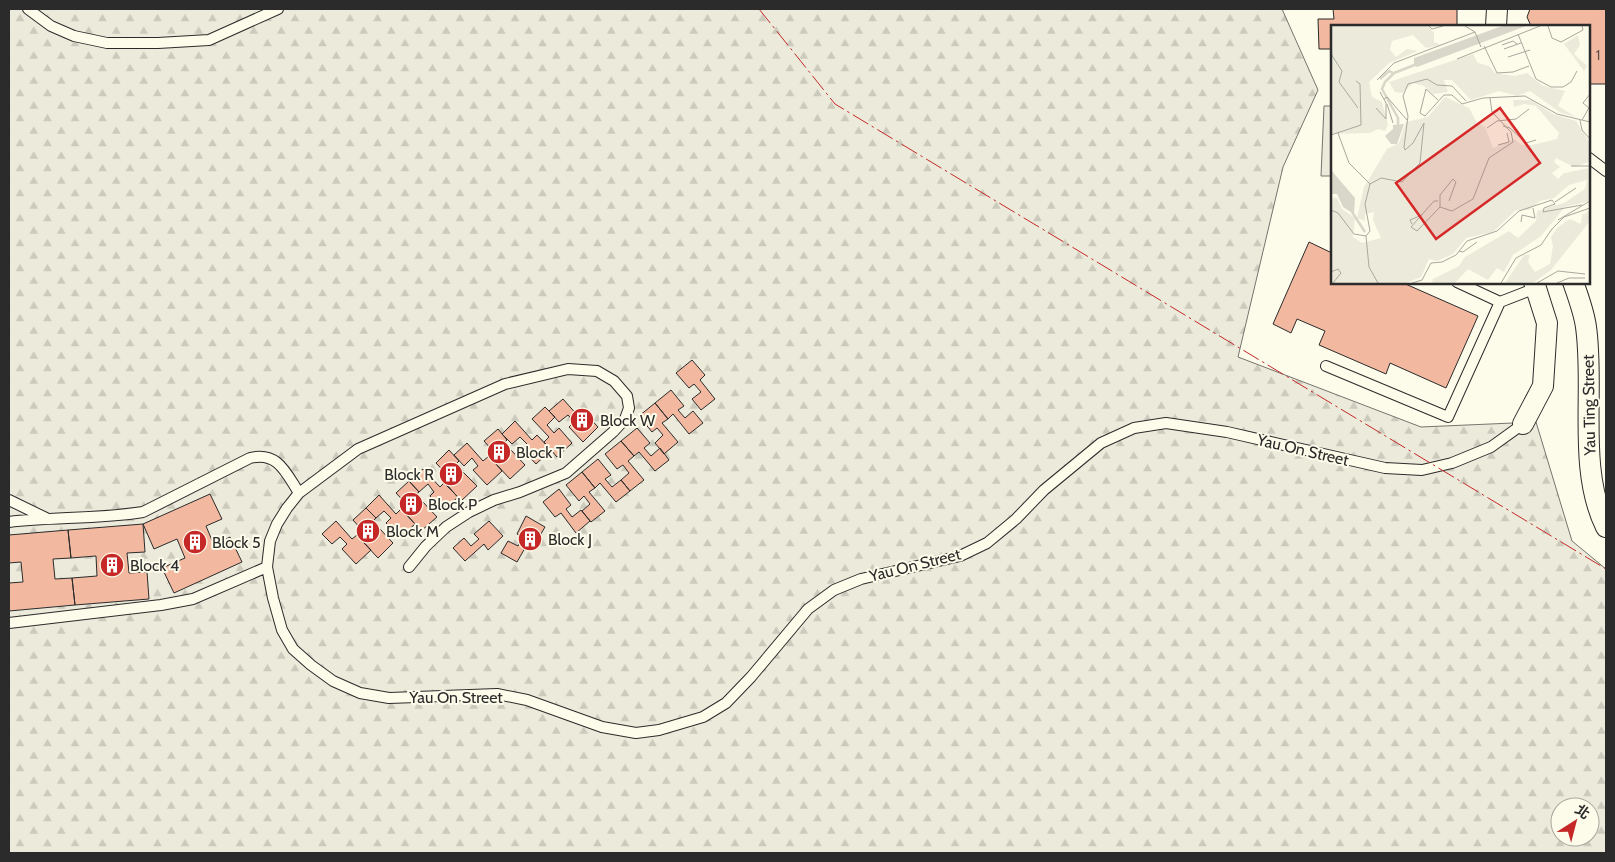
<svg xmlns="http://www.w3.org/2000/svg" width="1615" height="862" font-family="Cabin,'Noto Sans TC',sans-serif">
	<defs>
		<pattern id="forest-firs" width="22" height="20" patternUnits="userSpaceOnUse" patternTransform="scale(1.25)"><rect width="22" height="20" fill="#ecebdb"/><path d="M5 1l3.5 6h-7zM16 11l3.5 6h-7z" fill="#cbcabc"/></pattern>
	</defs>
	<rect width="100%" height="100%" fill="#fdfbea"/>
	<path fill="url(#forest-firs)" stroke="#74746e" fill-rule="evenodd" d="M9 9H1282L1318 90 1283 167 1238 357 1421 427 1536 422 1572 541 1606 569V853H9ZM1560 807H1590V837H1560Z"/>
	<path fill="#eceadb" stroke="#74746e" d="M1324 106H1332V176H1321Z"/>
	<path fill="#f2b8a0" stroke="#2b2b2b" d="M1333 9H1457V26H1332V49H1319L1318 19H1334Z
		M1530 9H1606V84H1589V26H1531L1527 17Z
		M1309 242 1332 253V282H1401L1478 316 1446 388 1390 363 1386 374 1319 345 1325 331 1297 319 1291 333 1273 324Z
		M692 360 705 375 700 380 715 399 701 410 692 399 701 392 694 384 689 388 676 373Z
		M671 390 684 406 678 410 685 418 693 411 703 423 689 434 673 414 668 419 655 403Z
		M563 399 579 417 584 412 598 427 583 442 569 427 574 422 568 415 559 422 549 411Z
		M655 403 668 419 662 423 678 442 664 454 655 443 663 435 657 428 652 432 639 416Z
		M545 407 555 417 547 425 554 433 559 428 572 443 557 457 544 442 549 437 532 419Z
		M515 421 532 440 537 435 551 450 536 464 522 449 527 444 520 437 512 444 502 434Z
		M637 428 650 443 644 448 651 456 660 448 669 460 655 471 639 452 634 456 621 441Z
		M498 429 507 440 500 447 506 455 511 450 525 465 510 479 496 464 501 460 484 441Z
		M621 441 634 456 628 461 644 480 630 491 621 480 629 473 623 465 617 469 605 454Z
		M467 443 483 461 489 456 502 471 487 485 473 470 478 466 472 458 464 466 454 455Z
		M449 450 459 461 451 469 458 476 463 472 477 486 461 501 448 486 453 481 436 463Z
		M598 459 611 475 605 479 612 487 621 480 630 491 616 502 600 483 595 488 582 472Z
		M423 469 440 487 444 483 458 497 443 511 430 496 434 492 428 484 419 492 409 481Z
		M582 472 595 488 589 492 605 511 591 522 582 511 590 504 584 496 579 501 566 485Z
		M409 481 419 492 411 499 418 507 423 502 437 517 421 531 408 516 413 511 396 493Z
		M559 489 571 505 566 509 572 517 581 510 590 521 576 533 561 513 555 517 543 502Z
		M210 494 222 519 206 526 214 545 230 537 242 562 174 593 162 568 185 558 177 539 154 549 143 524Z
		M379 495 396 514 401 509 415 524 400 538 386 523 391 518 384 511 376 518 366 508Z
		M366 508 376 518 368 526 375 533 380 529 393 543 378 558 364 543 369 538 353 520Z
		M526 516 545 527 535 544 529 541 517 562 501 553 508 541 518 546 523 537 517 534Z
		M336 521 352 539 357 535 371 550 356 564 342 549 347 544 340 537 332 544 322 534Z
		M489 521 503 536 488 550 484 544 465 561 453 548 464 538 471 546 479 539 474 534Z
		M143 524 145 552 127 553 129 573 147 572 149 599 75 605 72 578 97 576 96 556 71 558 68 530Z
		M68 530 71 558 53 559 55 579 72 578 75 605 9 611V583L23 582 21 562 9 563V535Z"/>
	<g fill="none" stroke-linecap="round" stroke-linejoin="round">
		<g stroke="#2b2b2b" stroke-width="12">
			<path id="service" d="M28 9 51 26 74 36 107 43H158L209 40 278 9
				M1589 158 1606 171
				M1457 282 1500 302 1536 288
				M1326 366 1448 417 1500 302
				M9 500 46 518
				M9 522C53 517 99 519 143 512L250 458C278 451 286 473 299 493
				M409 567 426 546 446 527 469 512 494 500 520 492 566 473 613 432 625 419 629 408 627 396 614 381 597 371 568 369 505 384 358 449 299 493 287 508 277 524 270 541 267 567 273 598 282 630 293 649 311 665 333 681 360 693 389 698 497 694 527 700 602 727 636 733 659 730 703 717 726 703 751 677 808 609 834 590 861 579 960 556 987 543 1016 519 1044 490 1101 443 1134 428 1166 423 1227 432 1385 468 1422 470 1452 463 1491 447 1523 424
				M9 623 161 605 193 599 267 567"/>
		</g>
		<g stroke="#2b2b2b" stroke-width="22">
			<path id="minor" d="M1496 26 1497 9
				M1573 282C1578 296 1584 312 1586 327 1595 390 1577 469 1606 527
				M1523 424 1543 386 1547 323 1534 282"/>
		</g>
		<use href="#service" stroke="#fdfbea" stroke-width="10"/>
		<use href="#minor" stroke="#fdfbea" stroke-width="20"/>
		<path stroke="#c62828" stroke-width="1" stroke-dasharray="18 4 2.5 4" stroke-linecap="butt" d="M759 9 835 104 1606 569"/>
	</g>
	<defs>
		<g id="building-disc" transform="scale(1.25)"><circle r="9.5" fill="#c62828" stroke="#fdfbea"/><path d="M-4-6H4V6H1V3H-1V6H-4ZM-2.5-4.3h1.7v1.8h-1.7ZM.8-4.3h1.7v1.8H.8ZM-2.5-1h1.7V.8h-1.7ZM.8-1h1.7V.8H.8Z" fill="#fff"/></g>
	</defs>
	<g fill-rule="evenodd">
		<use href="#building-disc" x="582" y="420"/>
		<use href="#building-disc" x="499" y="452"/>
		<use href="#building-disc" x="451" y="474"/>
		<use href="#building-disc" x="411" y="504"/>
		<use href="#building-disc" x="368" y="531"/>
		<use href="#building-disc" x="530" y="539"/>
		<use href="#building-disc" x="195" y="542"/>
		<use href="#building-disc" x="112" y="565"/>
	</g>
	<g text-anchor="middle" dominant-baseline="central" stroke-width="4" stroke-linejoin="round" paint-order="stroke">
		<g font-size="14" fill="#5d4e48">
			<text x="1598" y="55">1</text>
		</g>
		<g font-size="16" fill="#2b2b2b" stroke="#fdfbea">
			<text transform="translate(1589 405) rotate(-91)">Yau Ting Street</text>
			<text transform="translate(1303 450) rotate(13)">Yau On Street</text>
			<text transform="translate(915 565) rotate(-14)">Yau On Street</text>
			<text x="456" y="697">Yau On Street</text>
		</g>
		<g font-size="16" fill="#2b2b2b" stroke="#fdfbea" text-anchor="start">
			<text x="600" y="420">Block W</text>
			<text x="516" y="452">Block T</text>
			<text x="434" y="474" text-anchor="end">Block R</text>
			<text x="428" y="504">Block P</text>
			<text x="386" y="531">Block M</text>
			<text x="548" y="539">Block J</text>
			<text x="212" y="542">Block 5</text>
			<text x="130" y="565">Block 4</text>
		</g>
	</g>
	<g transform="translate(1331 25)">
		<rect width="259" height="259" fill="#fdfbea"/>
		<path d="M0 1H97L103 8V17L110 20 95 23 82 10 61 16 59 25 65 32 76 24 87 26 58 38 38 57 41 72 51 77 57 100 54 106 47 104 39 108 0 109ZM247 10 249 20 243 29 256 41 253 46 233 19ZM142 29 147 38 158 41 164 48 183 51 196 48 212 61 234 66 227 81 245 92 230 88 199 66 186 71 168 66 140 75 121 55H113L117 67 102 69 93 61 82 58 71 68 64 67 58 57ZM114 72 138 83 146 98 154 102 162 123 183 114 191 120H201L226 114 228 108 205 81 193 79 183 82 182 75H200L222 89 245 96 259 118 258 137 243 142 225 133 223 137 229 142 221 148 227 154 233 148 259 143V176L234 182 210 211 182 230 173 247 166 243 157 255 137 244 124 258H101L102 254 128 241 134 232 178 206 187 213 205 196 206 186 233 178 254 164 256 155 238 160 223 173 209 176 198 185H185L162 207 135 213 122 229 106 236 98 234 90 252 75 258H0V172L6 173 11 184 24 193 22 212 31 218 50 213 42 195 43 187 34 189V196L26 193 33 162 56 124 68 118 75 97 97 92ZM259 186V196L220 245 202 258H174L193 230H199L197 237 204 247 219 239 222 221 220 212 226 203 239 194 250 199 251 190Z" fill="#ecebdb"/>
		<path d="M171 1H195L86 42 83 40V33ZM73 99 66 119H60L54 111 62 104V100ZM0 145 24 173 23 189 12 182 6 169H0Z" fill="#d8d7c9"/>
		<path fill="none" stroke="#d8d7c9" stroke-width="2.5" d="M63 48 54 57 51 64 67 93V101M63 48 86 39M49 54 58 46 62 48M21 187 34 207"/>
		<path fill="none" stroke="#a9a89e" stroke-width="1" d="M98 1 101 4 112 1M134 1 144 7 150 22M217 1 221 13 230 17 252 5 251 1M187 9 205 54 220 62H232L240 57 246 46M171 20 182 16 186 19M153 21 166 48 182 47 198 41M173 24 190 18M0 29 11 46 8 57 27 83M177 32 199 25M126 34 209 1M46 55 63 38 144 7M53 74 56 72 76 95M107 75 95 64 89 88 94 91 113 70H121L131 79 152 73 194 71 226 89 259 97M56 79 62 98M45 83 55 94V78L49 67M258 83 252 78 259 69M249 95 251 105 259 114M251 95 259 81M172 101 179 103 195 118 205 115M156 103 166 96 185 94 198 84M7 108 18 138 39 159M0 110 30 100 29 59 25 56M167 120 178 117 176 108M240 141H259M107 176H103L80 202 86 206 109 182M118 176 125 157 122 154 109 170V182L121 186 142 174 158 133 182 117 180 107 161 87 159 73M224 177 245 163M0 185 7 188 23 209 35 211 39 206 34 179 39 159 50 153 71 157 89 138 93 98 82 118 74 125 73 122 77 91 72 71 77 59 96 54 106 60 121 61 135 76M227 195 259 176M190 197 191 190 204 193 202 183M81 199 79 195 91 190M220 205 233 192 259 183M35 211 38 242 47 258M128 226 132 227 146 217M0 247 7 244 10 248 2 258M81 258 91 255 100 238 111 237 125 230 136 216 166 206 188 186 221 175 224 179 213 183 212 187 251 180M170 258 185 233 210 220 221 204M206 258 227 246 254 249M226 258 238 253H254"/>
		<path fill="#d62828" fill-opacity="0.15" stroke="#d62828" stroke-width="2.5" d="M169 83 209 138 105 214 65 158Z"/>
		<rect width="259" height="259" fill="none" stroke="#2b2b2b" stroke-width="2.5"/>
	</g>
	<rect width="1615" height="862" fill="none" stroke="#2b2b2b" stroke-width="20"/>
	<g transform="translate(1575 822) rotate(36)"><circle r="24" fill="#fdfbea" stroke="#a9a89e"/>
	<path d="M0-4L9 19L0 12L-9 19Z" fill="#c62828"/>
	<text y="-8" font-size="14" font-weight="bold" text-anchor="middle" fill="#2b2b2b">北</text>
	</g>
</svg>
